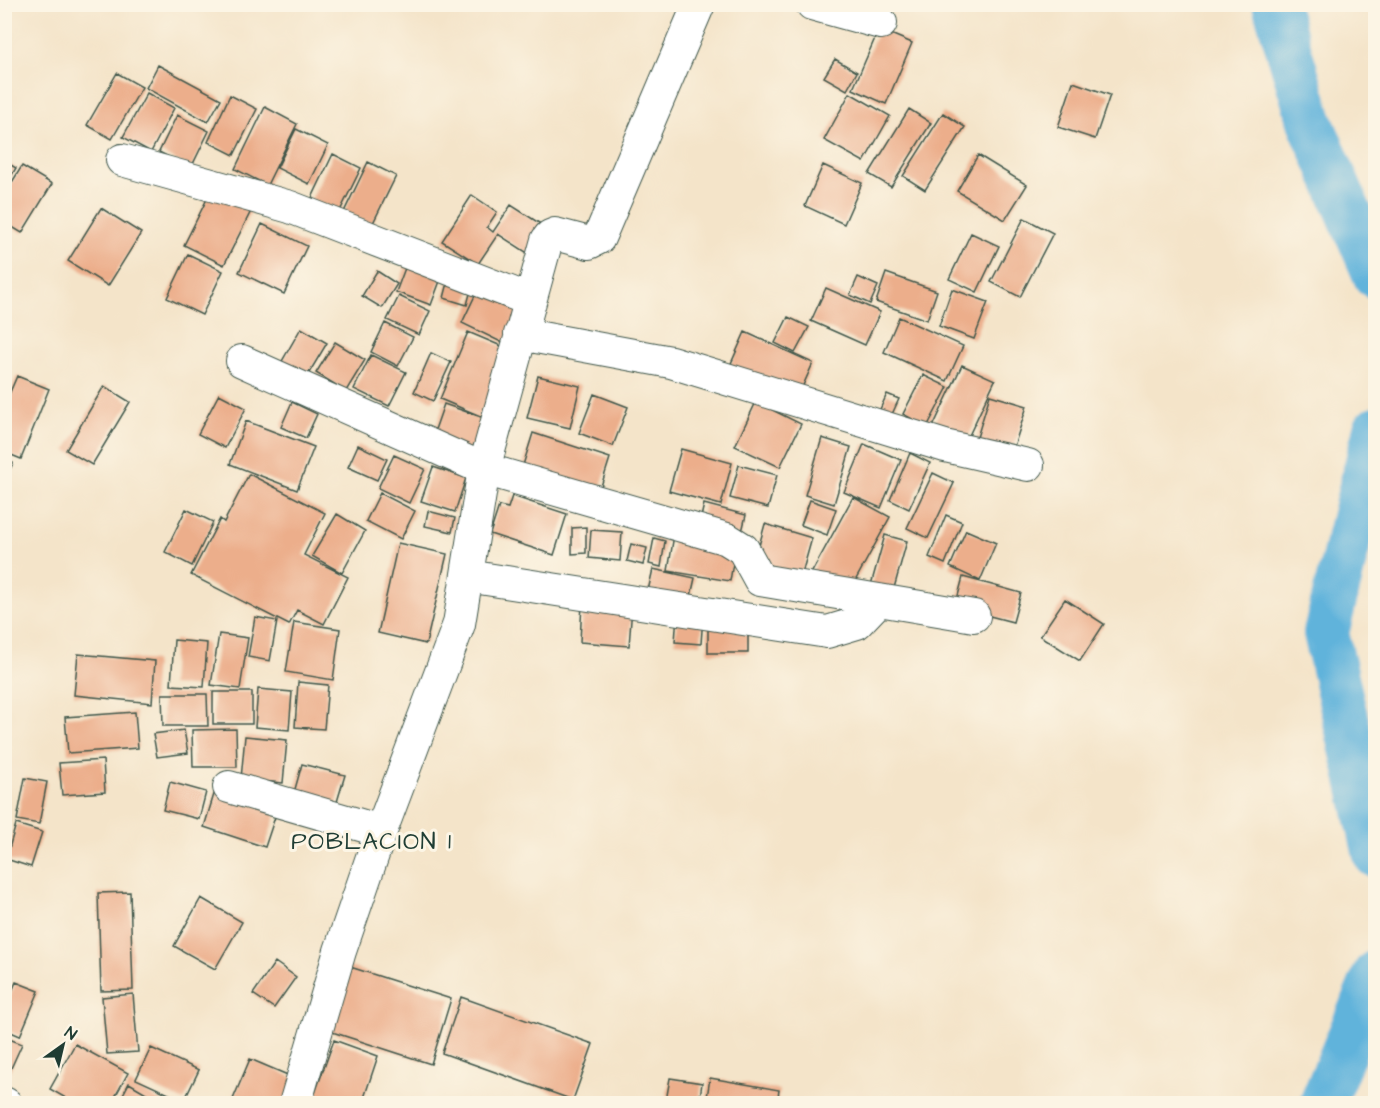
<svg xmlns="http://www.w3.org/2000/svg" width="1380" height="1108" font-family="'Architects Daughter',sans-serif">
	<rect width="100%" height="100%" fill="#fcf5e5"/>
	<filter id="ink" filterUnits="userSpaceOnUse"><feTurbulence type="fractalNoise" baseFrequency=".0167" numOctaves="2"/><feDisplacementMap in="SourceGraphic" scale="12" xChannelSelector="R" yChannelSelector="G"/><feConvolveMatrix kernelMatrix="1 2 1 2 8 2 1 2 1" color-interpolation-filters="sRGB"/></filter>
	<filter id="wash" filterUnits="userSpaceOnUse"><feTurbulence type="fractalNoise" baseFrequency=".008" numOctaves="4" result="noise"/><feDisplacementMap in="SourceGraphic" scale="24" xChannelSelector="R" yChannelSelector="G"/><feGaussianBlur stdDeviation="1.35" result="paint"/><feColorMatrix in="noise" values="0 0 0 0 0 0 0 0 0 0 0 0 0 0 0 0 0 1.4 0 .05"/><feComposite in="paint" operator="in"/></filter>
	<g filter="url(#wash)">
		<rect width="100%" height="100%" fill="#f4e4c9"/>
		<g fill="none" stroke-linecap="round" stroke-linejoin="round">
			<path stroke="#60b3db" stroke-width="46" d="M1275 4 1310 121 1376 276
				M1376 429 1326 633 1376 855
				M1322 1104 1376 973"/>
		</g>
		<g id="blocks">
			<path fill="#ecae8b" d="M879 29 912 43 886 104 853 89Z
				M835 59 857 72 847 90 824 77Z
				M158 65 221 99 208 122 146 88Z
				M117 73 142 87 112 139 87 125Z
				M1073 82 1110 95 1095 139 1058 127Z
				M147 93 174 108 151 152 123 137Z
				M850 93 890 116 864 162 824 140Z
				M230 95 257 109 234 155 208 142Z
				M265 107 297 124 267 185 235 169Z
				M909 109 931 123 891 187 869 174Z
				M943 113 965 127 925 190 903 176Z
				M177 115 209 131 191 168 159 152Z
				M296 129 328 145 309 184 277 168Z
				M333 154 361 168 339 213 311 200Z
				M978 155 1027 185 1005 220 957 191Z
				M4 161 16 168 4 188Z
				M368 162 396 176 372 225 344 212Z
				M823 165 862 183 844 224 805 206Z
				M22 166 52 184 22 233 4 222V195Z
				M212 189 252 209 224 265 184 245Z
				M472 195 497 212 487 227 493 232 511 205 550 230 532 256 498 234 478 264 442 241Z
				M101 208 141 233 108 286 68 261Z
				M1024 218 1053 233 1020 297 991 282Z
				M262 224 307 246 284 294 239 272Z
				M971 233 999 246 977 292 949 279Z
				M188 254 223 271 202 315 167 298Z
				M408 260 443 273 431 305 396 292Z
				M377 271 397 284 382 308 362 296Z
				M886 273 937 291 927 320 876 302Z
				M858 277 878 286 870 304 850 295Z
				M449 279 472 286 467 305 444 298Z
				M481 283 524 305 505 344 462 323Z
				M826 288 880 312 865 345 811 321Z
				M952 289 988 302 974 339 939 326Z
				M399 296 430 311 419 335 387 320Z
				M788 317 809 327 795 353 775 343Z
				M899 317 963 346 947 381 884 352Z
				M385 323 413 337 398 366 371 352Z
				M301 328 327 343 306 378 281 363Z
				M468 332 513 351 485 418 440 399Z
				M745 332 813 363 797 399 729 368Z
				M335 342 365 360 346 391 316 373Z
				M431 353 451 362 433 401 414 392Z
				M371 355 406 372 389 406 354 389Z
				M962 365 995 380 965 444 932 429Z
				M923 375 948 387 927 427 903 414Z
				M17 376 49 389 21 459 4 452V406Z
				M538 376 580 386 570 428 527 418Z
				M104 386 130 402 92 465 66 450Z
				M219 394 246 408 225 448 198 434Z
				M594 394 628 407 613 446 579 433Z
				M887 394 899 399 888 423 876 418Z
				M990 395 1027 406 1011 456 975 444Z
				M292 402 317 414 306 438 281 427Z
				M756 402 801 424 780 467 735 446Z
				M444 404 484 418 469 458 430 444Z
				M246 421 314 447 297 490 230 464Z
				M533 433 610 458 597 499 520 475Z
				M822 438 851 447 834 504 805 495Z
				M864 444 901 460 881 508 844 492Z
				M358 445 387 459 377 480 348 467Z
				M681 449 732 463 721 505 669 491Z
				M910 453 930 463 909 509 890 500Z
				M394 455 425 469 409 503 378 488Z
				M4 459 13 463 4 482Z
				M739 465 777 475 768 508 730 498Z
				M433 467 466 478 455 512 421 501Z
				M933 473 954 483 928 538 907 528Z
				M249 474 325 513 304 555 348 577 324 624 297 610 289 625 191 575 220 519 224 522Z
				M380 493 415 511 401 539 366 521Z
				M512 496 567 514 554 555 490 534 499 506 508 508Z
				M853 497 890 517 849 592 812 572Z
				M810 500 836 509 827 535 801 525Z
				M704 504 746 515 741 536 699 526Z
				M186 509 213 522 192 566 165 552Z
				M428 511 455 518 452 532 425 526Z
				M337 514 365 531 342 573 312 556Z
				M946 515 962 522 945 564 929 557Z
				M765 524 812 538 801 577 754 564Z
				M586 527V553L572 554V528Z
				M591 530 622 532 620 561 589 558Z
				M966 530 996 543 980 581 950 567Z
				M674 535 736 545 730 581 668 571Z
				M885 535 907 541 891 599 869 592Z
				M654 538 665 541 661 567 649 564Z
				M398 543 447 554 426 644 378 633Z
				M631 544 647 548 643 565 627 561Z
				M653 569 695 578 689 605 647 595Z
				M963 577 1021 593 1013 622 955 607Z
				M1065 599 1104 624 1080 661 1040 636Z
				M582 603 632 607 629 646 580 642Z
				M677 614 703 616 701 644 675 642Z
				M255 617 277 621 270 661 248 657Z
				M708 621H748V653H708Z
				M294 622 340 629 333 680 286 672Z
				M219 634 248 638 240 689 211 685Z
				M174 640 207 643 204 687 171 685Z
				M78 654 155 661 152 703 74 695Z
				M298 682 328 685 324 729 295 727Z
				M258 689 292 692 289 730 255 727Z
				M213 692H252V724H213Z
				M162 694H207L208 726H163Z
				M135 712 138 748 68 753 65 717Z
				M236 729 237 767H193L192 730Z
				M184 730 188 753 157 757 153 734Z
				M245 736 287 740 283 783 241 779Z
				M103 760 105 792 62 795 59 763Z
				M302 764 345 775 334 812 292 800Z
				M25 778 47 782 39 824 17 820Z
				M170 782 206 792 199 819 163 810Z
				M215 791 277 811 265 847 204 827Z
				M16 824 42 832 31 867 6 859Z
				M130 892 133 990 101 991 98 893Z
				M201 898 242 922 215 969 174 946Z
				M275 962 296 977 274 1008 253 994Z
				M347 966 451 999 431 1064 326 1030Z
				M16 982 39 991 20 1036 4 1029V1010Z
				M133 994 138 1052 107 1054 102 997Z
				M461 997 593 1044 573 1100 442 1053Z
				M4 1037 22 1044 7 1077 4 1076Z
				M334 1040 378 1056 362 1104H336L314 1096Z
				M75 1044 128 1073 111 1104H76L50 1089Z
				M151 1048 199 1070 184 1101 136 1079Z
				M250 1059 297 1079 286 1104H231Z
				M670 1078 702 1083 699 1104 666 1101Z
				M710 1078 779 1090 777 1104H706Z
				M129 1083 165 1104H118Z"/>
		</g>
	</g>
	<g filter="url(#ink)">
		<use href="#blocks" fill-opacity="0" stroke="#3f564a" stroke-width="1.5"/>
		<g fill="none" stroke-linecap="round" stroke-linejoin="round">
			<g stroke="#3f564a" stroke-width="34">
				<path id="minor" d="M812 4 881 23
					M122 160 290 207 530 300
					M520 334 671 362 945 446 1028 465
					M242 361 484 469 727 539 743 549 760 580 974 616
					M467 576 827 632 857 623 879 600
					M229 787 381 831
					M4 1103 6 1104
					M295 1104 340 951 381 831 459 624 484 469 547 240 550 236 555 234 589 243 599 238 699 4"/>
			</g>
			<use href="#minor" stroke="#fff" stroke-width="32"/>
		</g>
	</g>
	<g text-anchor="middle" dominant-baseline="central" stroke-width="6" stroke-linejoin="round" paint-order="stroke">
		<g font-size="24" letter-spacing="1.5" fill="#1f3d34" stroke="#fcf5e5">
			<text x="372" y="842">POBLACION 1</text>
		</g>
	</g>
	<rect width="1380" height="1108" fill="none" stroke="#fcf5e5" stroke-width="24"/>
	<g transform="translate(63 1045) rotate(34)" stroke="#fcf5e5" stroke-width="4.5" paint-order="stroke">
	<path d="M0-4.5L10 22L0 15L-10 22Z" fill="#1f3d34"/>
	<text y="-9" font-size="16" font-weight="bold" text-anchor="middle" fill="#1f3d34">N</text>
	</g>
</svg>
